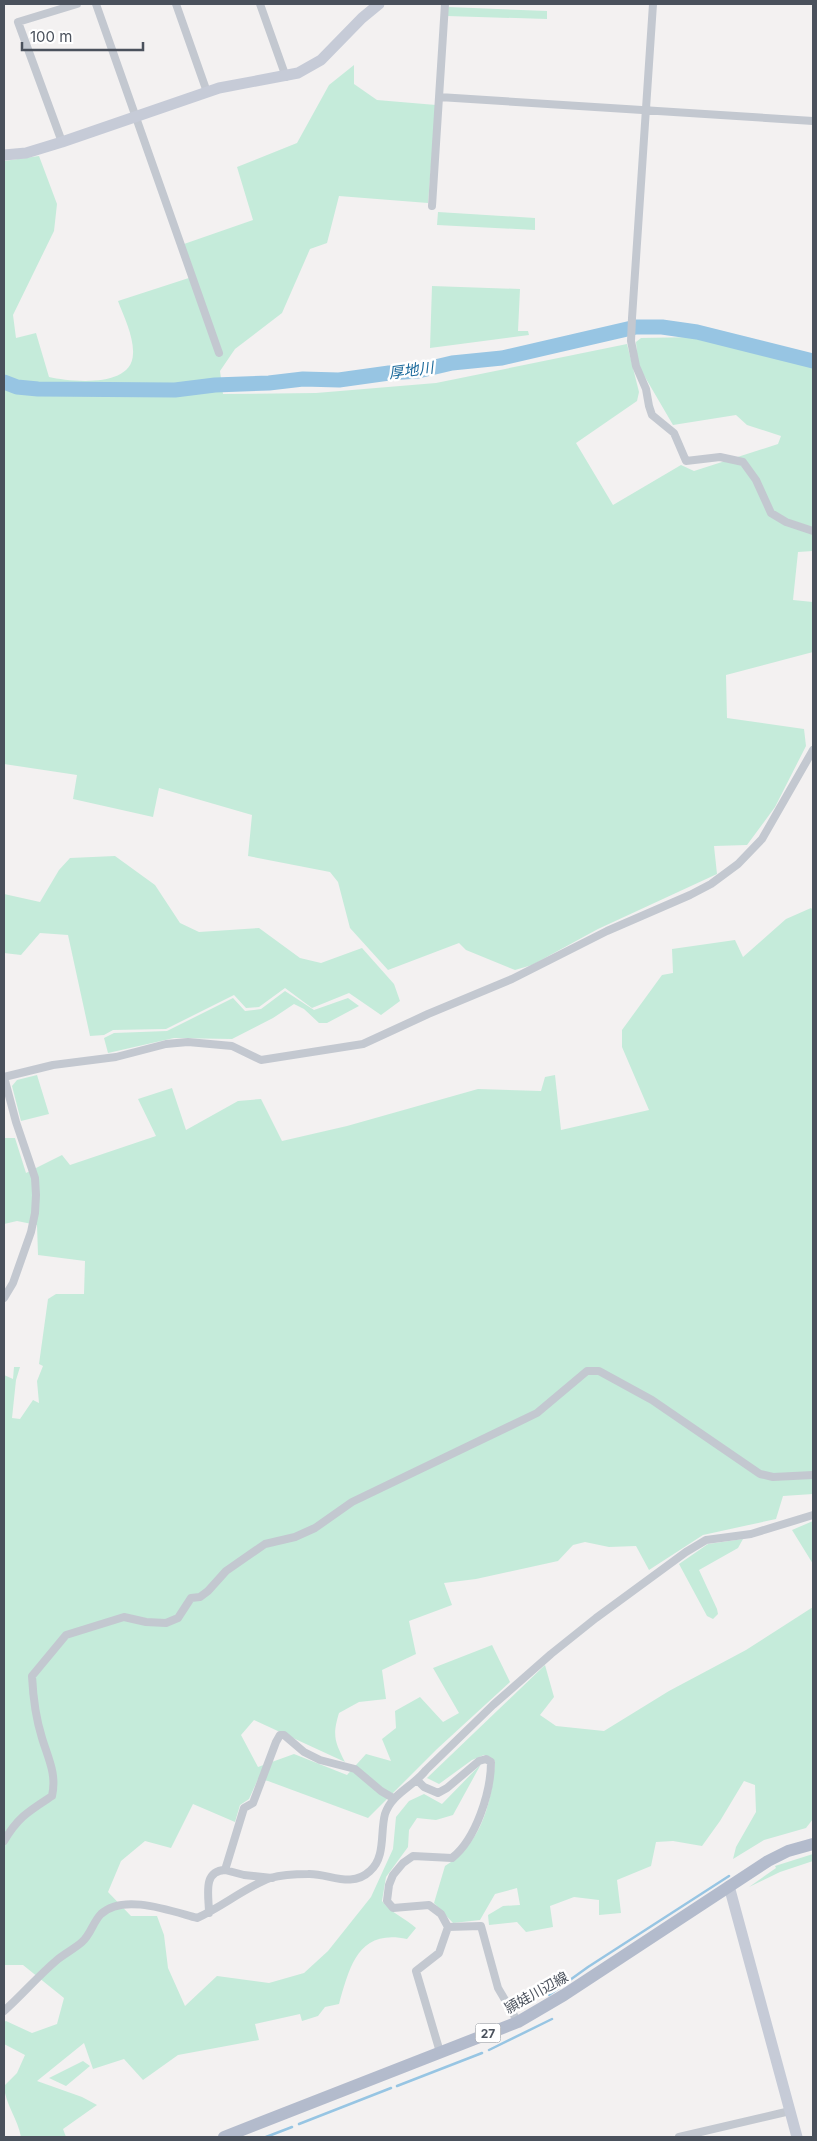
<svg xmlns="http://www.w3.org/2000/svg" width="817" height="2141" font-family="Inter,'Noto Sans JP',sans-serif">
	<rect width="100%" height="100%" fill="#f3f1f1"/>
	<path fill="#c5ebda" d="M448 7 547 11V19L447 16Z
		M354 65V84L377 100 436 105 428 203 339 196 327 243 310 249 282 313 235 349 220 371 223 394 316 393 436 383 627 344 639 392 637 401 576 443 613 505 681 465 694 471 778 444 781 436 747 425 736 415 673 425 638 365 636 342 641 338 698 337 813 368V551L798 552 793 600 813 602V652L726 675 727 718 804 729 806 746 775 807 747 845 714 846 717 874 598 929 532 965 515 970 466 950 459 943 388 970 350 928 338 882 330 872 248 856 252 815 159 788 153 817 73 799 77 775 4 764V161L39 156 57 204 54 231 13 315 16 338 36 333 49 377C72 382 132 388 133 354 134 337 124 317 118 301L195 276 184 244 253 220 237 167 297 143 329 85Z
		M438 212 535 218V230L437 225Z
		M432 286 520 289 518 331H528L529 335 430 348Z
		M115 856 155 885 180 923 199 932 259 928 300 958 321 963 362 948 394 984 400 1001 381 1015 349 993 312 1008 285 988 259 1007 246 1008 234 995 166 1029 113 1030 104 1035 90 1036 68 935 40 933 21 955 4 953V894L40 902 59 870 70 858Z
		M811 908 813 910V1494L783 1496 776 1519 703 1535 649 1570 636 1546 609 1547 585 1542 573 1545 558 1561 476 1579 444 1583 452 1605 409 1621 416 1654 382 1670 386 1699 359 1702 339 1713C332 1736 335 1742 345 1762L254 1720 241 1735 258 1767 294 1754 347 1775 366 1754 391 1761 382 1739 396 1728 395 1711 420 1697 443 1722 459 1713 433 1668 492 1645 510 1682 437 1749 368 1818 268 1781 258 1779 249 1799 240 1805 235 1822 193 1804 171 1848 145 1841 121 1861 108 1892 131 1916H157L164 1935 168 1968 185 2006 217 1976 269 1983 304 1973 328 1951 371 1897 393 1849 396 1817 409 1801 424 1794 442 1804 481 1764 453 1815 436 1820 417 1818 409 1830 408 1847 386 1877 382 1901C391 1913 405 1918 416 1928L407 1939C358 1929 350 1966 339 2004L325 2007 318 2016 302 2021 300 2014 255 2024 259 2040 178 2055 143 2080 124 2059 93 2069 84 2043 37 2081 82 2097 97 2105 63 2129 66 2137H21C18 2119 5 2104 4 2086L17 2073 25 2055 4 2044V2022L6 2021 32 2033 57 2024 64 1998 23 1965H4V1375L13 1379 14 1367H20L16 1380 12 1418 20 1419 33 1400 39 1403 37 1381 43 1366 39 1364 48 1299 56 1294H84L85 1261 38 1255 37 1225 17 1221 4 1224V1138H15L26 1173 62 1155 70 1165 156 1136 138 1099 172 1088 186 1130 238 1101 261 1099 282 1141 347 1126 478 1089 541 1091 545 1077 555 1075 561 1130 649 1110 622 1047V1030L662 975 673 973 672 949 735 940 743 957 786 919Z
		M285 991 314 1010 348 998 359 1006 327 1023H319L304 1009 294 1004 273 1018 232 1039 174 1038 108 1053 104 1038 114 1033 167 1031 233 998 245 1011 261 1009Z
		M37 1075 49 1114 21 1121 12 1086 17 1080Z
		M813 1521V1564L792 1530Z
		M743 1539 738 1548 699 1570 717 1609 718 1614 713 1619 707 1616 679 1564 708 1544Z
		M813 1607V1819L806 1828 764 1840 733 1859 736 1847 756 1812 755 1785 744 1781 720 1821 702 1846 673 1841 656 1842 651 1866 617 1880 621 1913 599 1915V1900L574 1897 550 1906 553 1927 526 1932 517 1922 489 1925 488 1915 503 1906 520 1905 517 1888 495 1894 480 1920 453 1923 434 1903 445 1866C482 1844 492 1801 495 1761L484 1755 472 1760 439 1784 427 1778 545 1665 554 1697 540 1715 556 1726 604 1731 669 1691 746 1650Z
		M813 1854V1861L780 1872 749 1887 776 1868 775 1866Z
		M83 2061 90 2066 66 2086 49 2078Z"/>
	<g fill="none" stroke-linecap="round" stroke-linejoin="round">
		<path stroke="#97c5e3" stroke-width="2.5" d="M549 1995 588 1967 729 1876
			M489 2050 552 2019
			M397 2086 482 2053
			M299 2124 391 2088
			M266 2137 292 2127"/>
		<path stroke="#97c5e3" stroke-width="15" d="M4 382 17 387 38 389 175 390 215 385 269 383 303 379 339 380 389 373 418 371 452 363 502 358 636 327H662L697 332 813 361"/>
		<path stroke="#c3c8d0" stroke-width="8" d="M96 4 219 353
			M176 4 207 92
			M260 4 286 77
			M653 4 632 318 631 341 636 366 646 389 649 406 652 415 674 433 686 461 720 457 743 462 756 480 771 513 786 522 813 531
			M439 97 813 121
			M62 142 18 22 77 4
			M432 206 445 4
			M4 1077 53 1065 116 1057 166 1044 188 1042 232 1046 261 1060 363 1044 428 1014 512 979 607 931 690 895 711 884 738 864 762 839 813 750
			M4 1298 13 1283 31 1232 35 1213 36 1195 35 1178 16 1122 4 1077
			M418 1781 424 1787 438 1793 447 1788 479 1761 486 1759 491 1762C491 1792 476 1839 452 1858L413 1856 403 1863 393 1875 389 1885 387 1901 393 1908 429 1905 441 1914 448 1927 439 1953 416 1971 440 2052
			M4 1841C18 1817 29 1811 52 1796 57 1774 48 1758 42 1738 36 1719 33 1696 32 1676L66 1635 124 1617 146 1622 166 1623 178 1618 191 1598 200 1597 208 1591 226 1571 265 1544 295 1537 315 1528 352 1502 537 1413 587 1371H599L652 1400 760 1474 773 1477 813 1475
			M225 1870 244 1875 272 1878
			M209 1913C209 1896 202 1871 225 1870L244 1808 253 1803 276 1742 280 1735H284L304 1752 320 1760 355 1769 381 1791 393 1798
			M448 1927 481 1926 498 1988 518 2022
			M4 2011C22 1995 38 1976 57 1960 64 1954 74 1949 82 1942 91 1934 93 1922 101 1914 123 1893 171 1911 197 1918 222 1907 244 1888 270 1878 281 1875 297 1874 308 1874 329 1873 351 1889 370 1871 386 1857 380 1832 385 1814 392 1793 413 1787 426 1770L493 1705 551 1654 596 1618 686 1552 706 1540 751 1534 813 1515
			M679 2137 790 2111"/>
		<path stroke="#c6cbd7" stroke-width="11" d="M4 155 26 153 62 142 219 88 298 73 321 60 362 18 379 4
			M729 1886 797 2137"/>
		<path stroke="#b3bbcc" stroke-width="12" d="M224 2137 518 2022 564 1995 768 1861 788 1851 813 1844"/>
	</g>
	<g text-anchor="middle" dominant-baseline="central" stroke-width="5" stroke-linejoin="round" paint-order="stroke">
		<rect fill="#fff" stroke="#80858d" stroke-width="1" x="475.5" y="2023.5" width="25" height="19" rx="4"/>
		<g font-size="12" font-weight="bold" fill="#4a515c">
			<text x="488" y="2033">27</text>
		</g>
		<g font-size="14" fill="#4a515c" stroke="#fff">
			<text transform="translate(536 1992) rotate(-29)">頴娃川辺線</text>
		</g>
		<g font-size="15" font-style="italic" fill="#1d6b9c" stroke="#fff">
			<text transform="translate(411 370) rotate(-8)">厚地川</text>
		</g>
	</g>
	<rect width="817" height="2141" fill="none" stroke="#4a515c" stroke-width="10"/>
	<path d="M22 42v8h121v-8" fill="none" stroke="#4a515c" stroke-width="2.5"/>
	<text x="30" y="42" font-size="15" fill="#4a515c" stroke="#ffffff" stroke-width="4" paint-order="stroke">100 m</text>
</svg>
